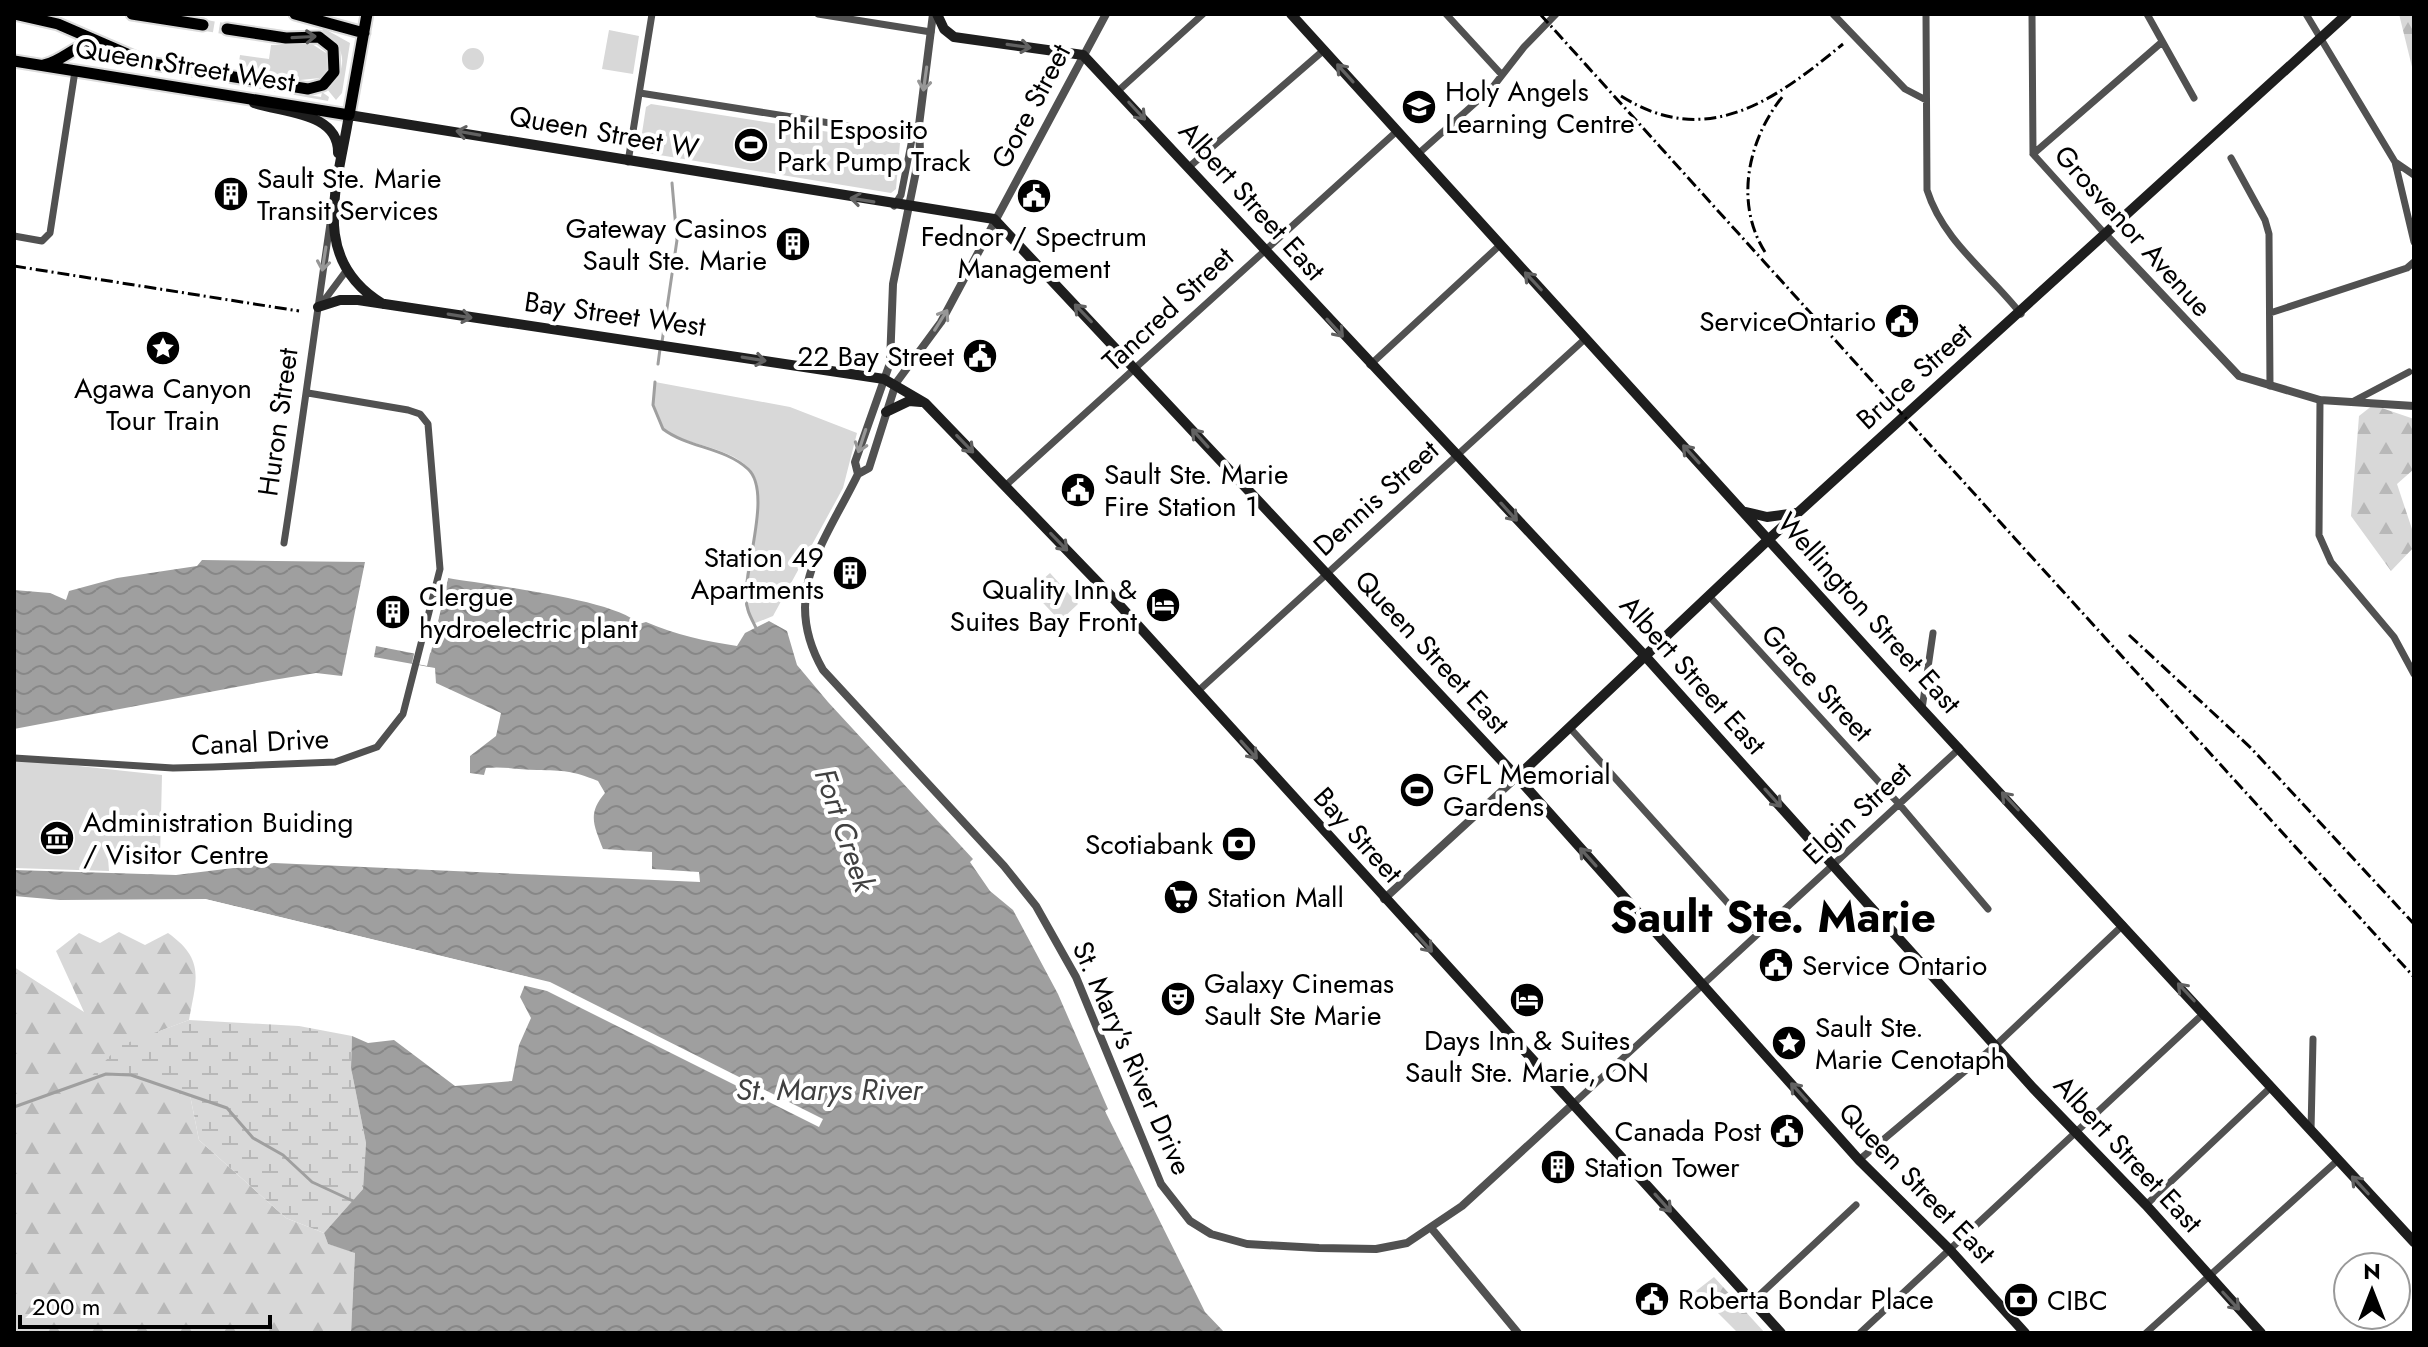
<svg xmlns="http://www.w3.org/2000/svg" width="2428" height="1347" font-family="Jost,sans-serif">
	<defs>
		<pattern id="forest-firs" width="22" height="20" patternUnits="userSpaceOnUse" patternTransform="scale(2)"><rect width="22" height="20" fill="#d8d8d8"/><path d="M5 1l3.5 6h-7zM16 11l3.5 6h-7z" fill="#b8b8b8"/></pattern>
		<pattern id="wetland-marsh" width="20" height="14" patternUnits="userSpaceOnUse" patternTransform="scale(2)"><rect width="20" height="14" fill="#d8d8d8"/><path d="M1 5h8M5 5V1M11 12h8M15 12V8" fill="none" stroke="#b8b8b8"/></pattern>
		<pattern id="water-waves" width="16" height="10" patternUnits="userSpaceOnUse" patternTransform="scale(2)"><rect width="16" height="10" fill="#9f9f9f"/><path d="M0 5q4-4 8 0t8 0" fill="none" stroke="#878787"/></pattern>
	</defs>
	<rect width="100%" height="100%" fill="#fff"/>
	<path fill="#d8d8d8" d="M323 28 350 43 342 93 336 100 327 89C348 72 348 45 322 33Z
		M609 30 639 36 633 74 602 69Z
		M312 44 329 55V68L320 78 300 80 238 69 240 55 269 59 271 45Z
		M462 59a11 11 0 1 1 22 0a11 11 0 1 1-22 0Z
		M179 74 321 97 322 92 329 97 328 101Z
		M651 104 900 143 896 189 891 193 647 153 640 146 646 107Z
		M655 382 790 407 857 433 843 488 773 616 753 624C726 587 776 507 752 472 733 446 688 447 663 429L653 405Z
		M1050 573 1078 604 1060 621 1031 590Z
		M14 759 162 775 160 858H108L109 871 14 868Z"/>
	<path fill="url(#forest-firs)" d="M2399 14H2414V75Z
		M2373 405 2414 419V469L2397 484 2414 535V547L2391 571 2351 516 2359 416Z
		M119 932 145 945 168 933C206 960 196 980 189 1020L160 1031 190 1095 199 1140 286 1218 324 1233 328 1244 355 1252 351 1333H14V967L84 1012 56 951 79 933 100 943Z
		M1714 1277 1765 1333H1738L1696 1291Z"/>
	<path fill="url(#wetland-marsh)" d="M189 1020 299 1026 352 1036 351 1068 366 1143 363 1189 324 1233 286 1218 199 1140 190 1095C154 1083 123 1067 86 1082L119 1046Z"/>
	<path fill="url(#water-waves)" d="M202 560 365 562 342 676 316 673 273 680 14 729V590L50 593 66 600 69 591 117 578 197 566Z
		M448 578C487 585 616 599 639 624L646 622C676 635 705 641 737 646L745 633 769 621 787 631 797 665 828 702 973 859 970 862 990 891 1013 910 1058 994 1108 1109 1105 1111 1205 1312 1225 1333H351L355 1253 328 1244 324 1233 363 1189 366 1143 351 1068 352 1036 368 1043 394 1040 455 1086 512 1081 519 1045 531 1018 520 997 528 977 205 899 60 900 14 896V870L176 875 274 863 700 882 699 872 652 869V852L603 849C594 825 587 814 605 793L598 781C571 770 564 771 537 770 519 770 505 766 486 768L484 775 470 773V756L496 736 501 713 436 683 435 668 374 657 376 646 427 656 431 652Z"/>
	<path fill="#fff" d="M449 574 427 666 412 663 415 650H427L444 577Z
		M205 899 550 982 823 1119 819 1127 547 991 522 985 523 980 237 911 205 903Z"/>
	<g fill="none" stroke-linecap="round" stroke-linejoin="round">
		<path stroke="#9f9f9f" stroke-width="3" d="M662 342 677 240 672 183
			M658 364 660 349
			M655 382 653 405 663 429C688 448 724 447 748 469 772 491 745 566 746 597 746 611 752 619 758 632
			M14 1107 106 1074 131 1075 227 1108 253 1138 283 1155 312 1182 353 1201"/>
		<path stroke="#d9d9d9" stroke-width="11" stroke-dasharray="11 5.5" stroke-linecap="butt" d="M203 25 227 29"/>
		<g stroke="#dbdbdb" stroke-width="15">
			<path id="trunk" d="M14 14 58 24 148 63 308 89 323 85 334 72 333 48 319 37 286 38 227 29
				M132 14 203 25
				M295 14 364 33
				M14 61 349 115 367 14
				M44 65C64 61 77 42 97 43"/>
		</g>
		<path stroke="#515151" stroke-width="7" d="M818 14 931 32
			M1446 14 1502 75
			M1833 14 1905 89 1926 100
			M1926 14 1927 190C1943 241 1989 273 2021 314
			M2032 14 2033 154 2106 235
			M2147 14 2194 98
			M2306 14 2395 162 2414 175
			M1118 91 1203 14
			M640 93 912 136
			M1418 154 1492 88 1524 47 1556 14
			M2033 154 2162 42
			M2231 158 2265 220 2269 234 2270 386
			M628 162 652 14
			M2395 162 2414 242
			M1189 167 1324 50
			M894 206 901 195 913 134
			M14 236 42 241 50 233 75 71
			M320 306 346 271
			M2270 313 2407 268 2414 262
			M1370 365 1500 245
			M2320 400 2319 535 2331 562 2394 637 2414 674
			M2352 402 2409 372
			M1005 486 1397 131
			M284 543C301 434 315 326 331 217
			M1709 596 1899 804 1988 909
			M1197 692 1586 338
			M1922 709 1933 633
			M1570 728 1743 920 1759 933
			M14 758 173 768 213 767 335 762 377 747 403 714 440 569 428 424 420 414 408 410 308 393
			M1572 1105 1960 748
			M2311 1131 2313 1039
			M1859 1160 1996 1045 2123 925
			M2146 1205 2271 1087
			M1752 1302 1856 1205
			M1860 1333 2204 1013
			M2146 1333 2337 1161"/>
		<path stroke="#515151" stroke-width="8" d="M1106 14 941 322 896 383 869 468 858 474C825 542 779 594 823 670L1004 866 1036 906 1076 977 1161 1184 1190 1221 1211 1234 1247 1244 1319 1248 1376 1249 1407 1243 1462 1206 1572 1105
			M2106 235 2239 376 2320 400 2414 406
			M858 474 855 462 890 363 893 284 920 152 919 125 933 14
			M1384 899 1517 777
			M1432 1229 1518 1333"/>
		<path stroke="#1e1e1e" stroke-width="10" d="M937 14 944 29 954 37 1083 55 1646 657 2033 1088 2146 1205 2261 1333
			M1291 14 1922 709 2414 1242
			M254 103C283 113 339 112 338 153
			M383 304C308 259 338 185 349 115L994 219 1517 777 1859 1160 1950 1250 2025 1333
			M318 307 340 300H358L884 379 925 403 1114 599 1781 1333
			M886 412 909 401 921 402
			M1746 512 1767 517 1796 513
			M1517 777 1769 539 2347 14"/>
		<use href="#trunk" stroke="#000" stroke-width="11"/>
		<path stroke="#000" stroke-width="3" stroke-dasharray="12 4 2 4" stroke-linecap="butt" d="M1540 14C1831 336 2122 657 2414 977
			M1621 96C1708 151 1776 99 1843 44
			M1765 252C1734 203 1748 139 1783 96
			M14 266 299 311
			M2129 635 2251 748 2414 924"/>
	</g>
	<defs><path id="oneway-shaft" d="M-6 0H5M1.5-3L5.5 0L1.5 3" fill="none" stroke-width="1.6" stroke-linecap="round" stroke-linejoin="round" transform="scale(2)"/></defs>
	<use stroke="#595959" href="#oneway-shaft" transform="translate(304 37) rotate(-3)"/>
	<g stroke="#626262">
		<use href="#oneway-shaft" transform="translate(1019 46) rotate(8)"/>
		<use href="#oneway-shaft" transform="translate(1345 73) rotate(-132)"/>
		<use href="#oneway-shaft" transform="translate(1137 111) rotate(47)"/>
		<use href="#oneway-shaft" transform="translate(468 133) rotate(-170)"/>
		<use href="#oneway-shaft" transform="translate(862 200) rotate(-171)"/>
		<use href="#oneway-shaft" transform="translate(1533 281) rotate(-133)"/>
		<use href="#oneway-shaft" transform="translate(1083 313) rotate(-134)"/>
		<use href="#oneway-shaft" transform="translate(460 316) rotate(9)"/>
		<use href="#oneway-shaft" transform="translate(1335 328) rotate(48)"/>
		<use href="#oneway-shaft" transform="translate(754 359) rotate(9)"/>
		<use href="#oneway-shaft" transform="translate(1200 438) rotate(-132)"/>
		<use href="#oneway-shaft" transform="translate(965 444) rotate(46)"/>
		<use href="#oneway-shaft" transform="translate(1691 454) rotate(-132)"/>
		<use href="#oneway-shaft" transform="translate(1509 512) rotate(48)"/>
		<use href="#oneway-shaft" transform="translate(1059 542) rotate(46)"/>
		<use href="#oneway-shaft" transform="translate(1249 750) rotate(48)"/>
		<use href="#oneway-shaft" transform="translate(1773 798) rotate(48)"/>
		<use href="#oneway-shaft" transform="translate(2010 801) rotate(-133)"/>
		<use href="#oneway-shaft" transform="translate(1588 857) rotate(-132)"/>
		<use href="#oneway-shaft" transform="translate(1424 943) rotate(48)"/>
		<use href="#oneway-shaft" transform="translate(2186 992) rotate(-133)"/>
		<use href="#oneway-shaft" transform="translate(1799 1092) rotate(-132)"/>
		<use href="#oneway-shaft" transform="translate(2360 1185) rotate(-133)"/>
		<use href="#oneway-shaft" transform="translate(1663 1203) rotate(48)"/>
		<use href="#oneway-shaft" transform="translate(2231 1301) rotate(47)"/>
	</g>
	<g stroke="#979797">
		<use href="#oneway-shaft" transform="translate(925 79) rotate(98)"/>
		<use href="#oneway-shaft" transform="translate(324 259) rotate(99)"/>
		<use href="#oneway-shaft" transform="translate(941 320) rotate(-58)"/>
		<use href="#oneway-shaft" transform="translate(862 441) rotate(108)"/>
	</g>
	<defs>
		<g id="school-disc" transform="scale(1.8)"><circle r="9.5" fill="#000" stroke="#fff"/><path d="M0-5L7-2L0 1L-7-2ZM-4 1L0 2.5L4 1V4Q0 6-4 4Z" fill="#fff"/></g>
		<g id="stadium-disc" transform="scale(1.8)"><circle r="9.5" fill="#000" stroke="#fff"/><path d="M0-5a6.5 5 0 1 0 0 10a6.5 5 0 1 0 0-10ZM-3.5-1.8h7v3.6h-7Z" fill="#fff"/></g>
		<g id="building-disc" transform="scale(1.8)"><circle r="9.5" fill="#000" stroke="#fff"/><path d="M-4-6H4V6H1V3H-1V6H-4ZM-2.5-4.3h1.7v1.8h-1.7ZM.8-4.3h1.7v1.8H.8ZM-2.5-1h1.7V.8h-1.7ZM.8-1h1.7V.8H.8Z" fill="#fff"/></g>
		<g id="civic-disc" transform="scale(1.8)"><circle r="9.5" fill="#000" stroke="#fff"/><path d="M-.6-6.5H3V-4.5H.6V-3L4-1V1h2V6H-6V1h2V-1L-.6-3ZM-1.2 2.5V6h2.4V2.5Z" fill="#fff"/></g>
		<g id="sight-disc" transform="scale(1.8)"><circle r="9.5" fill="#000" stroke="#fff"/><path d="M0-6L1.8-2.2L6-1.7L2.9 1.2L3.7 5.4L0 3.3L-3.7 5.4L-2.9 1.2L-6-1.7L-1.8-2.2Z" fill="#fff"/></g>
		<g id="hotel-disc" transform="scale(1.8)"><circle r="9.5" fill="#000" stroke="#fff"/><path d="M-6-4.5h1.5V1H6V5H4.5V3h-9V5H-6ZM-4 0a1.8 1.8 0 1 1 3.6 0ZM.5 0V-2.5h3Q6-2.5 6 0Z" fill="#fff"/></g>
		<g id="museum-disc" transform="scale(1.8)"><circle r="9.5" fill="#000" stroke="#fff"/><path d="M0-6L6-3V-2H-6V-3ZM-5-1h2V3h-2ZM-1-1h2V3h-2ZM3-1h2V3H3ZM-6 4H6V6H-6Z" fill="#fff"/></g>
		<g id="bank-disc" transform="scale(1.8)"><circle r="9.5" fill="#000" stroke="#fff"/><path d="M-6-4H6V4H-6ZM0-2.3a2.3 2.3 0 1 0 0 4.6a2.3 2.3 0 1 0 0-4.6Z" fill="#fff"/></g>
		<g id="supermarket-disc" transform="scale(1.8)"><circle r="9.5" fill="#000" stroke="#fff"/><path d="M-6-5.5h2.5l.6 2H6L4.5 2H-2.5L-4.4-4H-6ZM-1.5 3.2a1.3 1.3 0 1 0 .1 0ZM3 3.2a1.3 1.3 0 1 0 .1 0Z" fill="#fff"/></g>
		<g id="theatre-disc" transform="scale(1.8)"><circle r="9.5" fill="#000" stroke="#fff"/><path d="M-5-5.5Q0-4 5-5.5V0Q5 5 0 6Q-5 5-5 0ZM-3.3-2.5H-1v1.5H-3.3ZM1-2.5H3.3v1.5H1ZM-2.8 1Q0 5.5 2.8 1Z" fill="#fff"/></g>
	</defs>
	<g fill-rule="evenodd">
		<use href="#school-disc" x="1419" y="107"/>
		<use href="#stadium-disc" x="751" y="145"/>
		<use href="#building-disc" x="231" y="194"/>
		<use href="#civic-disc" x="1034" y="196"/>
		<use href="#building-disc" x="793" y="244"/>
		<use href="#civic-disc" x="1902" y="321"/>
		<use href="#sight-disc" x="163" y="348"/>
		<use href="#civic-disc" x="980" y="356"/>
		<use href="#civic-disc" x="1078" y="490"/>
		<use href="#building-disc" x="850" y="573"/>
		<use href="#hotel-disc" x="1163" y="605"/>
		<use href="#building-disc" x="393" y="612"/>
		<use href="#stadium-disc" x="1417" y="790"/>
		<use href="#museum-disc" x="57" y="838"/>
		<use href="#bank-disc" x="1239" y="844"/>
		<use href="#supermarket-disc" x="1181" y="897"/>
		<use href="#civic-disc" x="1776" y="965"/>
		<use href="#theatre-disc" x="1178" y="999"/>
		<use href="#hotel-disc" x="1527" y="1000"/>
		<use href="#sight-disc" x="1789" y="1043"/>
		<use href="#civic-disc" x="1787" y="1131"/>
		<use href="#building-disc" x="1558" y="1167"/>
		<use href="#civic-disc" x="1652" y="1299"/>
		<use href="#bank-disc" x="2021" y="1300"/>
	</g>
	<g text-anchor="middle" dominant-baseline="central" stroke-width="8" stroke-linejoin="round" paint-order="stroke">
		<g font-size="28" fill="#000" stroke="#fff">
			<text transform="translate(185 65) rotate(9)">Queen Street West</text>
			<text transform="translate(1031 106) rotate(-62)">Gore Street</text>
			<text transform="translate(604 132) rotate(10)">Queen Street W</text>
			<text transform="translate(1252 201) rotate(48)">Albert Street East</text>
			<text transform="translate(2133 231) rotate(48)">Grosvenor Avenue</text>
			<text transform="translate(1168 309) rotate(-43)">Tancred Street</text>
			<text transform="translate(615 314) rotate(8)">Bay Street West</text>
			<text transform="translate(1914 376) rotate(-42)">Bruce Street</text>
			<text transform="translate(278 422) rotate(-82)">Huron Street</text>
			<text transform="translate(1376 498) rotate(-42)">Dennis Street</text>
			<text transform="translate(1869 613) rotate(48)">Wellington Street East</text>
			<text transform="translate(1432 652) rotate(47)">Queen Street East</text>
			<text transform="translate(1693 675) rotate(48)">Albert Street East</text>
			<text transform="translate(1817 683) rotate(47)">Grace Street</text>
			<text transform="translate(260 742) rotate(-3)">Canal Drive</text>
			<text transform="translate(1857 813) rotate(-43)">Elgin Street</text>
			<text transform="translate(1358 835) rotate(48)">Bay Street</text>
			<text transform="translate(1132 1058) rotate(66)">St. Mary's River Drive</text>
			<text transform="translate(2128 1154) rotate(47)">Albert Street East</text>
			<text transform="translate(1917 1183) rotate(46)">Queen Street East</text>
		</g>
		<g font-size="28" fill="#000" stroke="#fff" text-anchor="start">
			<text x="1445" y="91">Holy Angels<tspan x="1445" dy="32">Learning Centre</tspan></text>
			<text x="777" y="129">Phil Esposito<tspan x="777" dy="32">Park Pump Track</tspan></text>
			<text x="257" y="178">Sault Ste. Marie<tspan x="257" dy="32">Transit Services</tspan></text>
			<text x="767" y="228" text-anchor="end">Gateway Casinos<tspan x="767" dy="32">Sault Ste. Marie</tspan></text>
			<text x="1034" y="236" text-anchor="middle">Fednor / Spectrum<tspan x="1034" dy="32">Management</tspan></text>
			<text x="1876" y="321" text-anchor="end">ServiceOntario</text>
			<text x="954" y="356" text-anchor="end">22 Bay Street</text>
			<text x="163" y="388" text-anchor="middle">Agawa Canyon<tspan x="163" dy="32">Tour Train</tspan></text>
			<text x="1104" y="474">Sault Ste. Marie<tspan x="1104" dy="32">Fire Station 1</tspan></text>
			<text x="824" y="557" text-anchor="end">Station 49<tspan x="824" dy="32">Apartments</tspan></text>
			<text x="1137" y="589" text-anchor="end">Quality Inn &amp;<tspan x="1137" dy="32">Suites Bay Front</tspan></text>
			<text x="419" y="596">Clergue<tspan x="419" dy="32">hydroelectric plant</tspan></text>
			<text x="1443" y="774">GFL Memorial<tspan x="1443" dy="32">Gardens</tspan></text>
			<text x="83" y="822">Administration Buiding<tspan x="83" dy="32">/ Visitor Centre</tspan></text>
			<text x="1213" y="844" text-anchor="end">Scotiabank</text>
			<text x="1207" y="897">Station Mall</text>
			<text x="1802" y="965">Service Ontario</text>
			<text x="1204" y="983">Galaxy Cinemas<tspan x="1204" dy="32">Sault Ste Marie</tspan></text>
			<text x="1815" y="1027">Sault Ste.<tspan x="1815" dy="32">Marie Cenotaph</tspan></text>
			<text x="1527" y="1040" text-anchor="middle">Days Inn &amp; Suites<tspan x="1527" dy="32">Sault Ste. Marie, ON</tspan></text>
			<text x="1761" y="1131" text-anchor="end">Canada Post</text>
			<text x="1584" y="1167">Station Tower</text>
			<text x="1678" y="1299">Roberta Bondar Place</text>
			<text x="2047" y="1300">CIBC</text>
		</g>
		<g font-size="30" font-style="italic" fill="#404040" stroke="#fff">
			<text transform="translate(845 830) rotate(71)">Fort Creek</text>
			<text x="829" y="1089">St. Marys River</text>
		</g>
		<g font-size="44" font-weight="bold" fill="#000" stroke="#fff">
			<text x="1773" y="917">Sault Ste. Marie</text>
		</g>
	</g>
	<rect width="2428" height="1347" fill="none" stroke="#000000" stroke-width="32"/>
	<g transform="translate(2372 1291)"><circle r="38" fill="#ffffff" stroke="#999999" stroke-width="2"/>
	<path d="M0-6L14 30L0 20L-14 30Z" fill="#000000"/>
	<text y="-12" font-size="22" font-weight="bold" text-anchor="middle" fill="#000000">N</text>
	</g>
	<path d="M20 1315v12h250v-12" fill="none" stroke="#000000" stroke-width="4"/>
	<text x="32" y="1315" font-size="24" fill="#000000" stroke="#ffffff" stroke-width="6" paint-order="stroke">200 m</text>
</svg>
